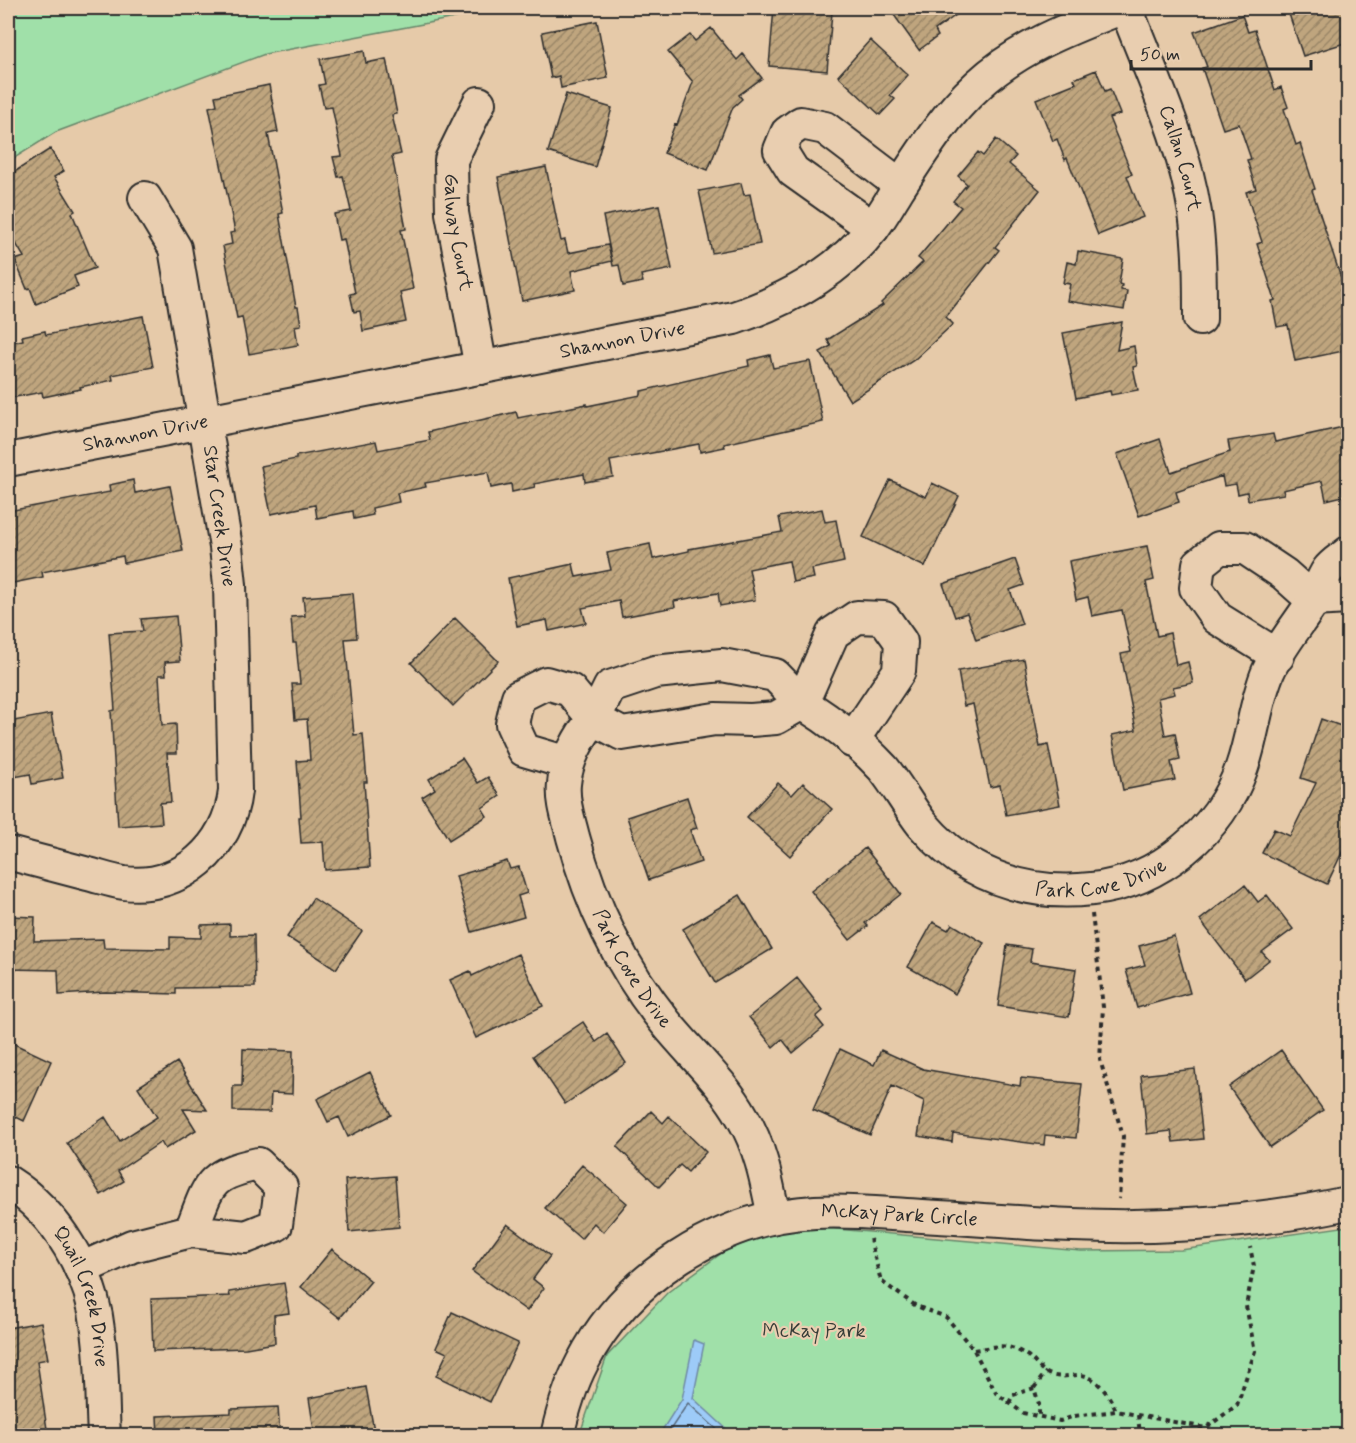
<svg xmlns="http://www.w3.org/2000/svg" width="1356" height="1443" font-family="Mynerve,sans-serif">
	<defs>
		<pattern id="building-hatch" width="6" height="6" patternUnits="userSpaceOnUse" patternTransform="scale(1.5)"><rect width="6" height="6" fill="#bfa57e"/><path d="M-1 1l2-2M0 6l6-6M5 7l2-2" fill="none" stroke="#9b8767"/></pattern>
	</defs>
	<rect width="100%" height="100%" fill="#e6caa9"/>
	<filter id="ink" filterUnits="userSpaceOnUse"><feTurbulence type="fractalNoise" baseFrequency=".0167" numOctaves="2"/><feDisplacementMap in="SourceGraphic" scale="12" xChannelSelector="R" yChannelSelector="G"/><feConvolveMatrix kernelMatrix="1 2 1 2 8 2 1 2 1" color-interpolation-filters="sRGB"/></filter>
	<g filter="url(#ink)">
		<path fill="#a0e0a9" stroke="#66866a" stroke-width="1.5" d="M8 8H507L265 54 56 132 8 162Z
			M803 1226 1081 1251 1181 1250 1348 1226V1435L579 1436 607 1356 668 1292 726 1250 764 1233Z"/>
		<path fill="#9dcbf8" stroke="#6f8ba6" stroke-width="1.5" d="M694 1340 704 1344 693 1398 733 1435H659L682 1399Z"/>
		<g fill="none" stroke-linecap="round" stroke-linejoin="round">
			<path stroke="#596b7d" stroke-width="1.5" d="M666 1436 688 1403 724 1436"/>
		</g>
		<path fill="url(#building-hatch)" stroke="#2b2b2b" stroke-width="1.5" d="M774 8H805L804 10 832 12 827 71 769 66Z
			M889 8H966L935 30 938 36 919 50Z
			M1287 8H1348V42L1303 56Z
			M1242 15 1248 32 1255 30 1275 90 1281 87 1288 107 1284 109 1296 145 1300 143 1315 189 1312 190 1344 287 1348 286V350L1295 361 1288 325 1277 327 1272 301 1275 300 1257 244 1262 242 1246 192 1256 189 1247 160 1251 159 1239 124 1223 129 1202 68 1207 67 1194 32Z
			M597 21 608 78 561 88 559 76 551 78 542 32Z
			M711 28 737 60 743 54 762 78 739 95 742 99 733 107 708 170 664 153 675 124 677 125 693 82 668 52 690 35 695 41Z
			M870 40 908 75 890 95 895 99 880 115 838 76Z
			M364 51 366 63 386 59 397 114 392 115 401 154 392 156 406 229 401 230 413 289 400 292 406 322 363 331 360 311 354 312 350 294 355 293 344 239 339 240 334 214 351 211 343 176 338 177 333 157 342 156 332 107 324 108 319 85 325 84 320 59Z
			M1096 70 1105 91 1110 89 1120 114 1109 118 1132 174 1127 176 1143 217 1098 235 1067 158 1065 160 1057 139 1053 141 1036 99 1076 83 1074 79Z
			M269 85 278 132 268 134 283 213 279 214 296 307H298L301 325 295 326 298 345 249 354 242 317 237 318 223 246 232 244 230 233 235 232 209 107 217 105 215 96Z
			M566 94 612 108 595 167 548 152Z
			M996 139 1016 156 1009 164 1040 190 995 247 999 250 946 317 953 324 914 360 850 401 820 352 831 346 827 340 883 305 881 303 923 262 918 258 961 207 953 201 967 184 958 176 978 152 983 156Z
			M50 149 64 171 54 177 75 211 72 213 95 268 74 276 78 287 36 304 30 288 27 289 15 260 24 257 8 230V176Z
			M546 167 561 241 565 240 568 253 608 245 612 261 571 271 575 290 522 301 498 177Z
			M741 183 744 195 750 194 760 244 712 253 699 191Z
			M659 205 672 269 641 275 643 282 623 286 619 265 613 266 603 216Z
			M1078 251 1123 259 1119 284 1122 285 1121 290 1127 291 1124 310 1067 301 1070 284 1063 283 1067 262 1076 264Z
			M143 316 153 367 112 375 113 380 80 387 81 389 43 397 42 392 10 398 8 384V343L23 340 22 336 45 331 46 335Z
			M1122 322 1117 350 1134 346 1137 366 1133 367 1138 390 1111 395 1110 391 1076 398 1063 333Z
			M770 355 773 368 810 361 823 422 724 444 725 447 700 452 699 444 610 461 613 477 585 482 584 474 534 484 535 487 512 492 511 484 491 488 488 472 425 483 426 487 397 493 399 502 372 508 373 515 354 519 353 511 317 518 315 505 271 514 261 466 296 459V456L376 441 378 450 430 440 428 432 516 412 518 418 587 404V406L641 395V391L749 366 748 360Z
			M1348 426V485L1342 487 1343 496 1326 500 1322 481 1283 490 1284 494 1248 500 1247 492 1238 494 1236 484 1224 486 1222 476 1176 492 1179 502 1139 516 1117 454 1160 439 1171 472 1230 452 1228 441 1273 434 1275 442Z
			M133 480 135 493 170 486 183 551 124 563 123 556 42 572 43 577 8 584V511L110 492 109 485Z
			M890 480 926 497 932 483 959 496 925 567 863 537Z
			M822 509 825 522 836 520 844 562 812 569 814 578 793 582 789 561 749 569 755 600 720 606 718 593 674 601 675 607 622 617 619 601 582 608 586 623 549 631 547 620 517 626 508 578 573 564 576 577 611 570 607 553 650 544 653 559 689 551V549L782 532 779 517Z
			M1147 546 1154 580 1146 582 1157 636 1170 633 1176 665 1188 662 1193 683 1173 687 1175 694 1158 698 1165 735 1175 733 1180 760 1171 762 1175 780 1123 790 1112 735 1136 730 1121 654 1131 652 1122 610 1092 616 1088 597 1076 600 1069 561Z
			M1015 559 1024 585 1010 590 1022 624 976 640 967 613 955 617 943 584Z
			M353 593 357 638 345 639 354 735 363 734 367 782H364L370 867 325 870 323 842 301 843 299 817H301L297 761 310 760 307 719 295 720 292 684H300L296 643H293L291 617 305 616 303 597Z
			M176 616 180 661 165 662 166 675H159L162 725 176 724 177 753H167L171 802 160 803 162 823 118 826 111 711 115 710 109 633 143 631 141 619Z
			M455 618 498 661 453 706 411 663Z
			M1024 659 1040 747 1048 745 1060 805 1006 815 1000 785 990 787 973 704 964 706 958 671Z
			M51 714 63 778 32 784 30 774 8 778V722Z
			M1321 719 1347 728 1342 743 1348 745V840L1327 884 1262 853 1274 829 1290 836 1316 783 1301 778Z
			M462 758 478 783 488 777 500 796 482 808 487 816 449 840 422 797 435 789 429 779Z
			M778 783 792 795 803 783 832 809 790 856 747 817Z
			M687 797 697 828 690 830 701 862 649 880 627 817Z
			M865 848 901 894 865 923 868 926 850 940 811 891Z
			M507 861 510 869 519 867 527 893 518 896 524 917 472 932 456 876Z
			M1245 885 1258 902 1267 895 1293 929 1262 952 1269 960 1245 979 1200 920Z
			M740 895 772 949 715 983 683 929Z
			M313 898 362 931 336 969 287 937Z
			M8 916 35 917 34 941 103 939 104 948 170 949V937L201 938V925L230 924V936L254 935 255 987 176 988V994L105 992 59 995 58 970 8 969Z
			M933 922 948 930 952 924 984 943 955 994 908 967Z
			M1174 936 1190 993 1137 1008 1126 970 1145 965 1139 946Z
			M1007 945 1032 949 1030 962 1076 969 1069 1017 998 1006Z
			M518 954 543 1006 476 1038 450 980 470 971 472 976Z
			M797 978 823 1011 816 1017 824 1027 793 1053 782 1039 773 1047 749 1017Z
			M583 1022 596 1042 607 1034 626 1063 565 1104 533 1056Z
			M8 1041 51 1061 24 1121 8 1113Z
			M243 1049 293 1051 292 1094 271 1093 270 1112 233 1111V1086H242Z
			M840 1049 874 1065 881 1050 923 1069 1020 1086 1021 1078 1082 1084 1076 1138 1045 1135 1044 1145 953 1133 952 1142 918 1136 924 1101 892 1086 870 1135 813 1110Z
			M1281 1050 1323 1110 1270 1147 1229 1087Z
			M177 1062 207 1110 183 1109 196 1130 165 1149 161 1142 118 1171 124 1181 101 1195 67 1143 105 1117 120 1141 157 1117 138 1087Z
			M1195 1069 1203 1139 1173 1142 1171 1131 1147 1134 1141 1075Z
			M370 1072 391 1115 348 1137 339 1117 328 1122 317 1099Z
			M651 1111 663 1123 669 1116 706 1152 688 1172 680 1165 659 1187 617 1147Z
			M582 1165 627 1203 603 1232 594 1223 581 1239 545 1208Z
			M395 1176 399 1227 349 1232 345 1180Z
			M507 1224 550 1256 533 1279 544 1288 527 1311 472 1271Z
			M332 1249 371 1281 340 1318 301 1287Z
			M284 1283 289 1313 274 1315 275 1343 246 1348 153 1351 151 1299 230 1296 229 1292Z
			M452 1312 518 1343 490 1402 436 1376 447 1353 436 1348Z
			M41 1322 48 1359 37 1361 48 1436H8V1328Z
			M366 1387 375 1436H315L309 1398Z
			M278 1407 280 1436H158L157 1416 231 1413V1409Z"/>
		<g fill="none" stroke-linecap="round" stroke-linejoin="round">
			<g stroke="#2b2b2b" stroke-width="36">
				<g id="minor">
					<path id="s1" d="M1126 8C1151 74 1184 142 1195 213 1200 248 1200 283 1200 319"/>
					<path id="s2" d="M479 103 451 160 452 213 481 368"/>
					<path d="M873 228 793 171 780 150 787 133 801 123 825 128 900 185"/>
					<path id="s3" d="M8 460 734 318C787 300 838 273 873 228 882 216 890 202 898 189 922 152 945 115 978 85 1019 47 1070 28 1121 8"/>
					<path d="M1278 656 1217 618 1196 588 1199 564 1219 548H1245L1284 574 1313 600 1348 598"/>
					<path d="M722 665 775 675 802 703 776 718 751 720 715 719 622 734 594 719 610 687 655 672Z"/>
					<path id="s4" d="M852 741 899 671 901 642 884 618 857 617 833 633 802 703C831 721 860 743 883 768 897 785 908 806 922 824 935 839 952 855 970 865 1008 887 1049 894 1092 889 1159 882 1220 831 1242 767 1253 736 1255 703 1268 672 1279 647 1298 625 1312 603 1318 593 1321 580 1328 570 1332 564 1342 558 1348 553"/>
					<path id="s5" d="M568 763 524 750 512 724 518 697 546 683 570 690 594 719C579 736 566 761 564 784 562 802 569 820 573 837 591 904 622 969 666 1023 692 1055 723 1082 743 1118 761 1148 767 1183 774 1217"/>
					<path d="M8 853C34 860 61 867 88 874 100 877 112 881 124 883 181 890 229 847 235 791L230 585 226 547 175 248 145 198"/>
					<path id="s6" d="M8 1182C57 1213 92 1273 98 1330 103 1365 102 1401 104 1436"/>
					<path d="M81 1269 132 1246 191 1231 246 1237 276 1225 281 1187 258 1164C206 1175 209 1186 191 1231"/>
					<path id="s7" d="M557 1436C563 1410 570 1386 582 1363 626 1277 719 1217 815 1212 845 1210 876 1213 906 1215 962 1218 1017 1223 1073 1225 1164 1229 1259 1222 1348 1203"/>
				</g>
			</g>
			<path stroke="#2b2b2b" stroke-width="4" stroke-dasharray="4.5 4.5" stroke-linecap="butt" d="M1092 914 1103 1007 1100 1060 1123 1136 1119 1199
				M870 1239 881 1281 916 1306 946 1317 974 1350 996 1393 1023 1413 1060 1421 1074 1416 1116 1411 1206 1428 1237 1405 1255 1351 1246 1306 1254 1266 1250 1247
				M974 1350C998 1346 1006 1342 1028 1356 1034 1361 1039 1368 1045 1372 1056 1379 1066 1376 1077 1375 1095 1373 1111 1397 1116 1411
				M1034 1388 1046 1372
				M1009 1403 1013 1395 1034 1388 1039 1404V1415
				M1138 1415 1140 1436"/>
			<use href="#minor" stroke="#e9ceb0" stroke-width="32"/>
		</g>
	</g>
	<g text-anchor="middle" dominant-baseline="central" stroke-width="4.5" stroke-linejoin="round" paint-order="stroke">
		<g font-size="20" fill="#2b2b2b" stroke="#e9ceb0">
			<text stroke="none"><textPath href="#s1" startOffset="160">Callan Court</textPath></text>
			<text stroke="none"><textPath href="#s2" startOffset="136">Galway Court</textPath></text>
			<text stroke="none"><textPath href="#s3" startOffset="626">Shannon Drive</textPath></text>
			<text stroke="none"><textPath href="#s3" startOffset="140">Shannon Drive</textPath></text>
			<text transform="translate(219 516) rotate(82)">Star Creek Drive</text>
			<text stroke="none"><textPath href="#s4" startOffset="648">Park Cove Drive</textPath></text>
			<text stroke="none"><textPath href="#s5" startOffset="468">Park Cove Drive</textPath></text>
			<text stroke="none"><textPath href="#s7" startOffset="452">McKay Park Circle</textPath></text>
			<text stroke="none"><textPath href="#s6" startOffset="142">Quail Creek Drive</textPath></text>
		</g>
		<g font-size="20" fill="#373d38" stroke="#e9ceb0">
			<text x="814" y="1331">McKay Park</text>
		</g>
	</g>
	<rect width="1356" height="1443" fill="none" stroke="#e9ceb0" stroke-width="30"/>
	<rect x="15" y="15" width="1326" height="1413" fill="none" stroke="#2b2b2b" stroke-width="2" filter="url(#ink)"/>
	<path d="M1131 60v9h180v-9" fill="none" stroke="#2b2b2b" stroke-width="3"/>
	<text x="1140" y="60" font-size="18" fill="#2b2b2b" stroke="#e9ceb0" stroke-width="4.5" paint-order="stroke">50 m</text>
</svg>
